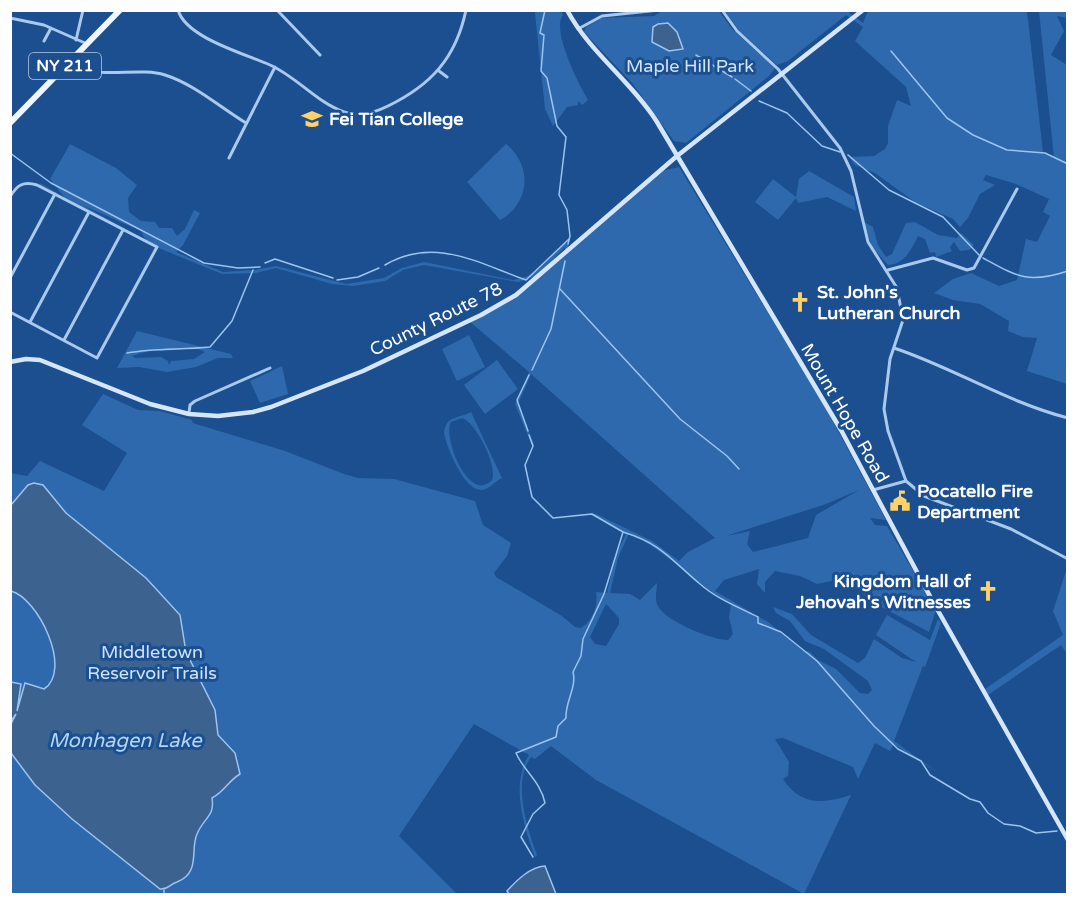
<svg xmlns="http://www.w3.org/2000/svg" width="1078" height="905" font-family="'Varela Round',sans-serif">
	<rect width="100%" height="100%" fill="#1b4f8f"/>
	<path fill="#2e69ad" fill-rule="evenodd" d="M561 11 563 15C551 30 579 85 588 100L582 105 578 101V105L567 107 553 126 545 109 535 13V11Z
		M662 11H719L732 29 775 68 769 76 686 143 674 141 633 84 584 32 586 27 602 18 654 16Z
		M725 11H852L849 13 863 23 868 11H1027L1043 152 1054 158 1039 11H1067V18L1057 16 1064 31 1051 55 1067 65V384L1027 371 1037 338 1023 337 1008 331 1009 321 980 304 953 300 934 293 953 279 971 273 999 286 1017 280 1026 239 1037 242 1050 216 1043 212 1049 199 1016 184 986 175 983 180 995 185 980 194 968 218 960 227 953 219 915 202 875 173 855 165 849 157 874 156 885 149 888 143V126L897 100 911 106 906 87 855 41 863 27 846 15 788 61 777 65 740 32Z
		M70 144 116 168 137 185 128 198 129 212 141 221 155 222 159 228H172L177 236 185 229 194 210 200 213 183 245 176 252 223 272 255 270 276 266 346 284 384 278 402 268 424 262 513 280C537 277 549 259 565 243L568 244V251L662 171 679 167 824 405 886 520 870 518 875 525 887 526 936 610 929 632 872 602 848 581 836 580 817 584 800 576 775 571 765 582V593L757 584 759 569 724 580 715 591 768 622 802 650 810 652 818 660 836 669 860 693 868 694 872 690 868 681 824 649 805 641 790 621 776 613 773 607 792 614 811 635 858 663 865 658 874 639 902 658 916 662 876 635 887 615 930 640 938 619 941 623 925 667 923 666 894 741 940 774 894 744 890 751 875 743 858 779 853 767 783 738 775 739 789 762 788 776 783 779C801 806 823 804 851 795L804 894 596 780 551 746 535 759 531 757C512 782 527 828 537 855L535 857C524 827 510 784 529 755L474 724 399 836 457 894H11L10 473 27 476 40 461 104 491 127 453 82 425 103 394 138 410 160 411 192 420 193 423 285 451 344 474 358 478 394 479 475 501 483 525 511 543 507 556 494 573 496 577 562 616 575 627 581 628C594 620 598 604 596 592L607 593 615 557 626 534 589 514H596L652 541 679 561 688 552 715 538 531 374 518 404 534 444 533 448 515 404 529 372 469 321 494 309 565 254V247L537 276 518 282 424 265 403 270 385 281 353 286 332 284 276 268 256 273 222 274 144 242 39 185 40 183 64 197 50 179ZM82 205 141 231 145 239H144ZM859 490 816 515 808 538 753 552 747 544 750 531 726 536 826 504ZM629 533C668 552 695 583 731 605L729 617 733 634 728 640C712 640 665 621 658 606 654 599 657 590 657 583L640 600 630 594 610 593 618 558ZM606 604 619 618V624L606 646 595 644 590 637Z
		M506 144C533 165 530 204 500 220L467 182Z
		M809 171 854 197 856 211 827 197 798 203 796 198 778 220 755 202 773 179 796 197 799 179Z
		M864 222 873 227 878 245 886 257 892 254 906 223 915 222 938 235 957 238 961 233 974 245 969 250 960 251 954 242 950 247 952 251 936 257 935 252 930 253 925 239 918 236C911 250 905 264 888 265L872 247Z
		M137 331 231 354 233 358H218L196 367 167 372 139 367 117 368ZM155 349C171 354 195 344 205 352L194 359 171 361 169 365 168 361 161 357 135 358 132 356Z
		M469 335 485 367 457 381 442 349Z
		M497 360 518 389 485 414 464 385Z
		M282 366 288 394 260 403 250 381Z
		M471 412 502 478C495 481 490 489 482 490 464 491 447 448 444 433 446 415 458 419 471 412ZM462 418C476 422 498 467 492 480 469 505 442 436 451 422Z
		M1067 568V654L1061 645 988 695 985 689 1063 635 1053 611Z"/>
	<path fill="#3c6290" stroke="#9cc4f0" stroke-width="1.5" d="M668 23 677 32 683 49 669 51 652 42 653 27 658 24Z
		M34 483 43 485 66 513 146 578 180 615 186 652 215 710 218 735 235 753 240 774C228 781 225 791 212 798 215 817 204 817 197 834 190 849 201 873 177 882 170 884 168 890 160 889L72 819 35 785 11 753V724L16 714 11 721V682L21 684 17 711 25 683 44 689C73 670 38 598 11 591V505L28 485Z
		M545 866 556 894H509L507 891C517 880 530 867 545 866Z"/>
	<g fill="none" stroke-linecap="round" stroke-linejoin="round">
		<path stroke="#9cc4f0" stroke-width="1.5" d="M545 10 540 33 544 35 541 71 547 78 557 126 566 137 559 195 567 210 570 236 568 244
			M891 51 947 118 973 135 1007 150 1045 153 1068 164
			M696 55 732 77
			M735 79 751 91
			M759 101 787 113 822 146 840 152
			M10 153 51 183 204 263 238 268 260 267
			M848 155 889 190 943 217 979 255
			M983 258C1018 277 1028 284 1068 271
			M265 263 275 259 333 278
			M385 265C434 236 478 263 526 280L569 239
			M337 280 358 277 379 268
			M560 289 680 419 727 456 739 469
			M127 353C155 348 182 350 210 347L232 321 253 270
			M532 370 551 329 565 261
			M528 431 517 400 529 375
			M529 435 533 446 525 465 532 497 553 518 592 514 623 532 604 594 583 639 581 656 573 672C577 687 565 702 566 718L558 726 556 737 516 753C523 770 541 782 545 803L533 814 521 837 533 857
			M623 532C662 544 670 559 700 584 717 599 738 607 758 617V623L781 632 817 661 874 726 898 749 921 761 930 775 970 799 980 802 988 813 1004 824 1020 826 1036 833 1057 831
			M164 894V890"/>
		<path stroke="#a9c9ee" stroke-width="3" d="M178 10C186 38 246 54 270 65 297 77 316 102 344 112 359 118 374 113 388 106 431 85 456 58 466 10
			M277 10 320 55
			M722 10 737 31 778 69 840 148 851 171 868 242 897 288 903 320 890 359 884 409 888 431 906 481 924 496 1011 529 1068 559
			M10 18 44 25 85 43
			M578 29 602 16 659 10
			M76 40 83 10
			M44 41 51 28
			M69 62C94 82 136 66 165 75 194 84 221 108 246 123
			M439 71 447 77
			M229 158 275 67
			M10 197C17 185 23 181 37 185L157 247 97 358 10 312
			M888 270 933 258 967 270 974 268 1017 189
			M10 278 55 194
			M30 322 89 212
			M64 340 123 230
			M894 348C954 368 1006 402 1068 418
			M189 413 190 405 195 401 270 368
			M10 484V494
			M873 490 906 481"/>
		<path stroke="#d6e6fa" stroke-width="4.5" d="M567 10C590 53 631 81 657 122L841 430 932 600 1068 840
			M10 362 26 359 40 360 150 404 189 414 218 416 253 412 271 407 363 371 481 315 516 295 677 156 863 10"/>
		<path stroke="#f0f6ff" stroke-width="6" d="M10 123 120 10"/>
	</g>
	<defs>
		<g id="university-bare" transform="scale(1.62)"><path d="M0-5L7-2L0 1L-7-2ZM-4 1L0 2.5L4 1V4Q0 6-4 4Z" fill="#ffd166" stroke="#1b4f8f" stroke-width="2.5" paint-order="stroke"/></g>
		<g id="church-bare" transform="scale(1.62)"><path d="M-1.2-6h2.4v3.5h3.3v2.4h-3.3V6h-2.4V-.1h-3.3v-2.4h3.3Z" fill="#ffd166" stroke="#1b4f8f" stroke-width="2.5" paint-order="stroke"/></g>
		<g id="civic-bare" transform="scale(1.62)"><path d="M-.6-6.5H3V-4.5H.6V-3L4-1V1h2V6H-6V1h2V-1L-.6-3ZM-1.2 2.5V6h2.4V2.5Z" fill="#ffd166" stroke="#1b4f8f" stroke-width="2.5" paint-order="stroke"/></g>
	</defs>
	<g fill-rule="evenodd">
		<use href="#university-bare" x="312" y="119"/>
		<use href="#church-bare" x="800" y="302"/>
		<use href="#civic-bare" x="900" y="501"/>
		<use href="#church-bare" x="988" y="591"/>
	</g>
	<g text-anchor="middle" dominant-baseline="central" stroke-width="6" stroke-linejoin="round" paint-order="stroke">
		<rect fill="#1b4f8f" stroke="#bbcadd" stroke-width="1.5" x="29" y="53" width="72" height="26" rx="4.5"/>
		<g font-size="16" font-weight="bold" fill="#fff">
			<text x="65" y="66">NY 211</text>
		</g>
		<g font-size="18" fill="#cfe3fa" stroke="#1b4f8f">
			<text x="690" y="66">Maple Hill Park</text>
			<text x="152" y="652">Middletown<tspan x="152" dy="21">Reservoir Trails</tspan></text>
		</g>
		<g font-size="18" font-weight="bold" fill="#fff" stroke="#1b4f8f" text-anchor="start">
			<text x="329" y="119">Fei Tian College</text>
			<text x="817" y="292">St. John's<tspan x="817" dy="21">Lutheran Church</tspan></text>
			<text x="917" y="491">Pocatello Fire<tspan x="917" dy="21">Department</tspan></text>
			<text x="971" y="581" text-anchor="end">Kingdom Hall of<tspan x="971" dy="21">Jehovah's Witnesses</tspan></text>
		</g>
		<g font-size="18" fill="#fff" stroke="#1b4f8f">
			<text transform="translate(436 319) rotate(-26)">County Route 78</text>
			<text transform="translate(845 413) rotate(60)">Mount Hope Road</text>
		</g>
		<g font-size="20" font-style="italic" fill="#b5d3f5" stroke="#1b4f8f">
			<text x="125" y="741">Monhagen Lake</text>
		</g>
	</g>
	<rect width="1078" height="905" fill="none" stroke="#ffffff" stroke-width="24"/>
</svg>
